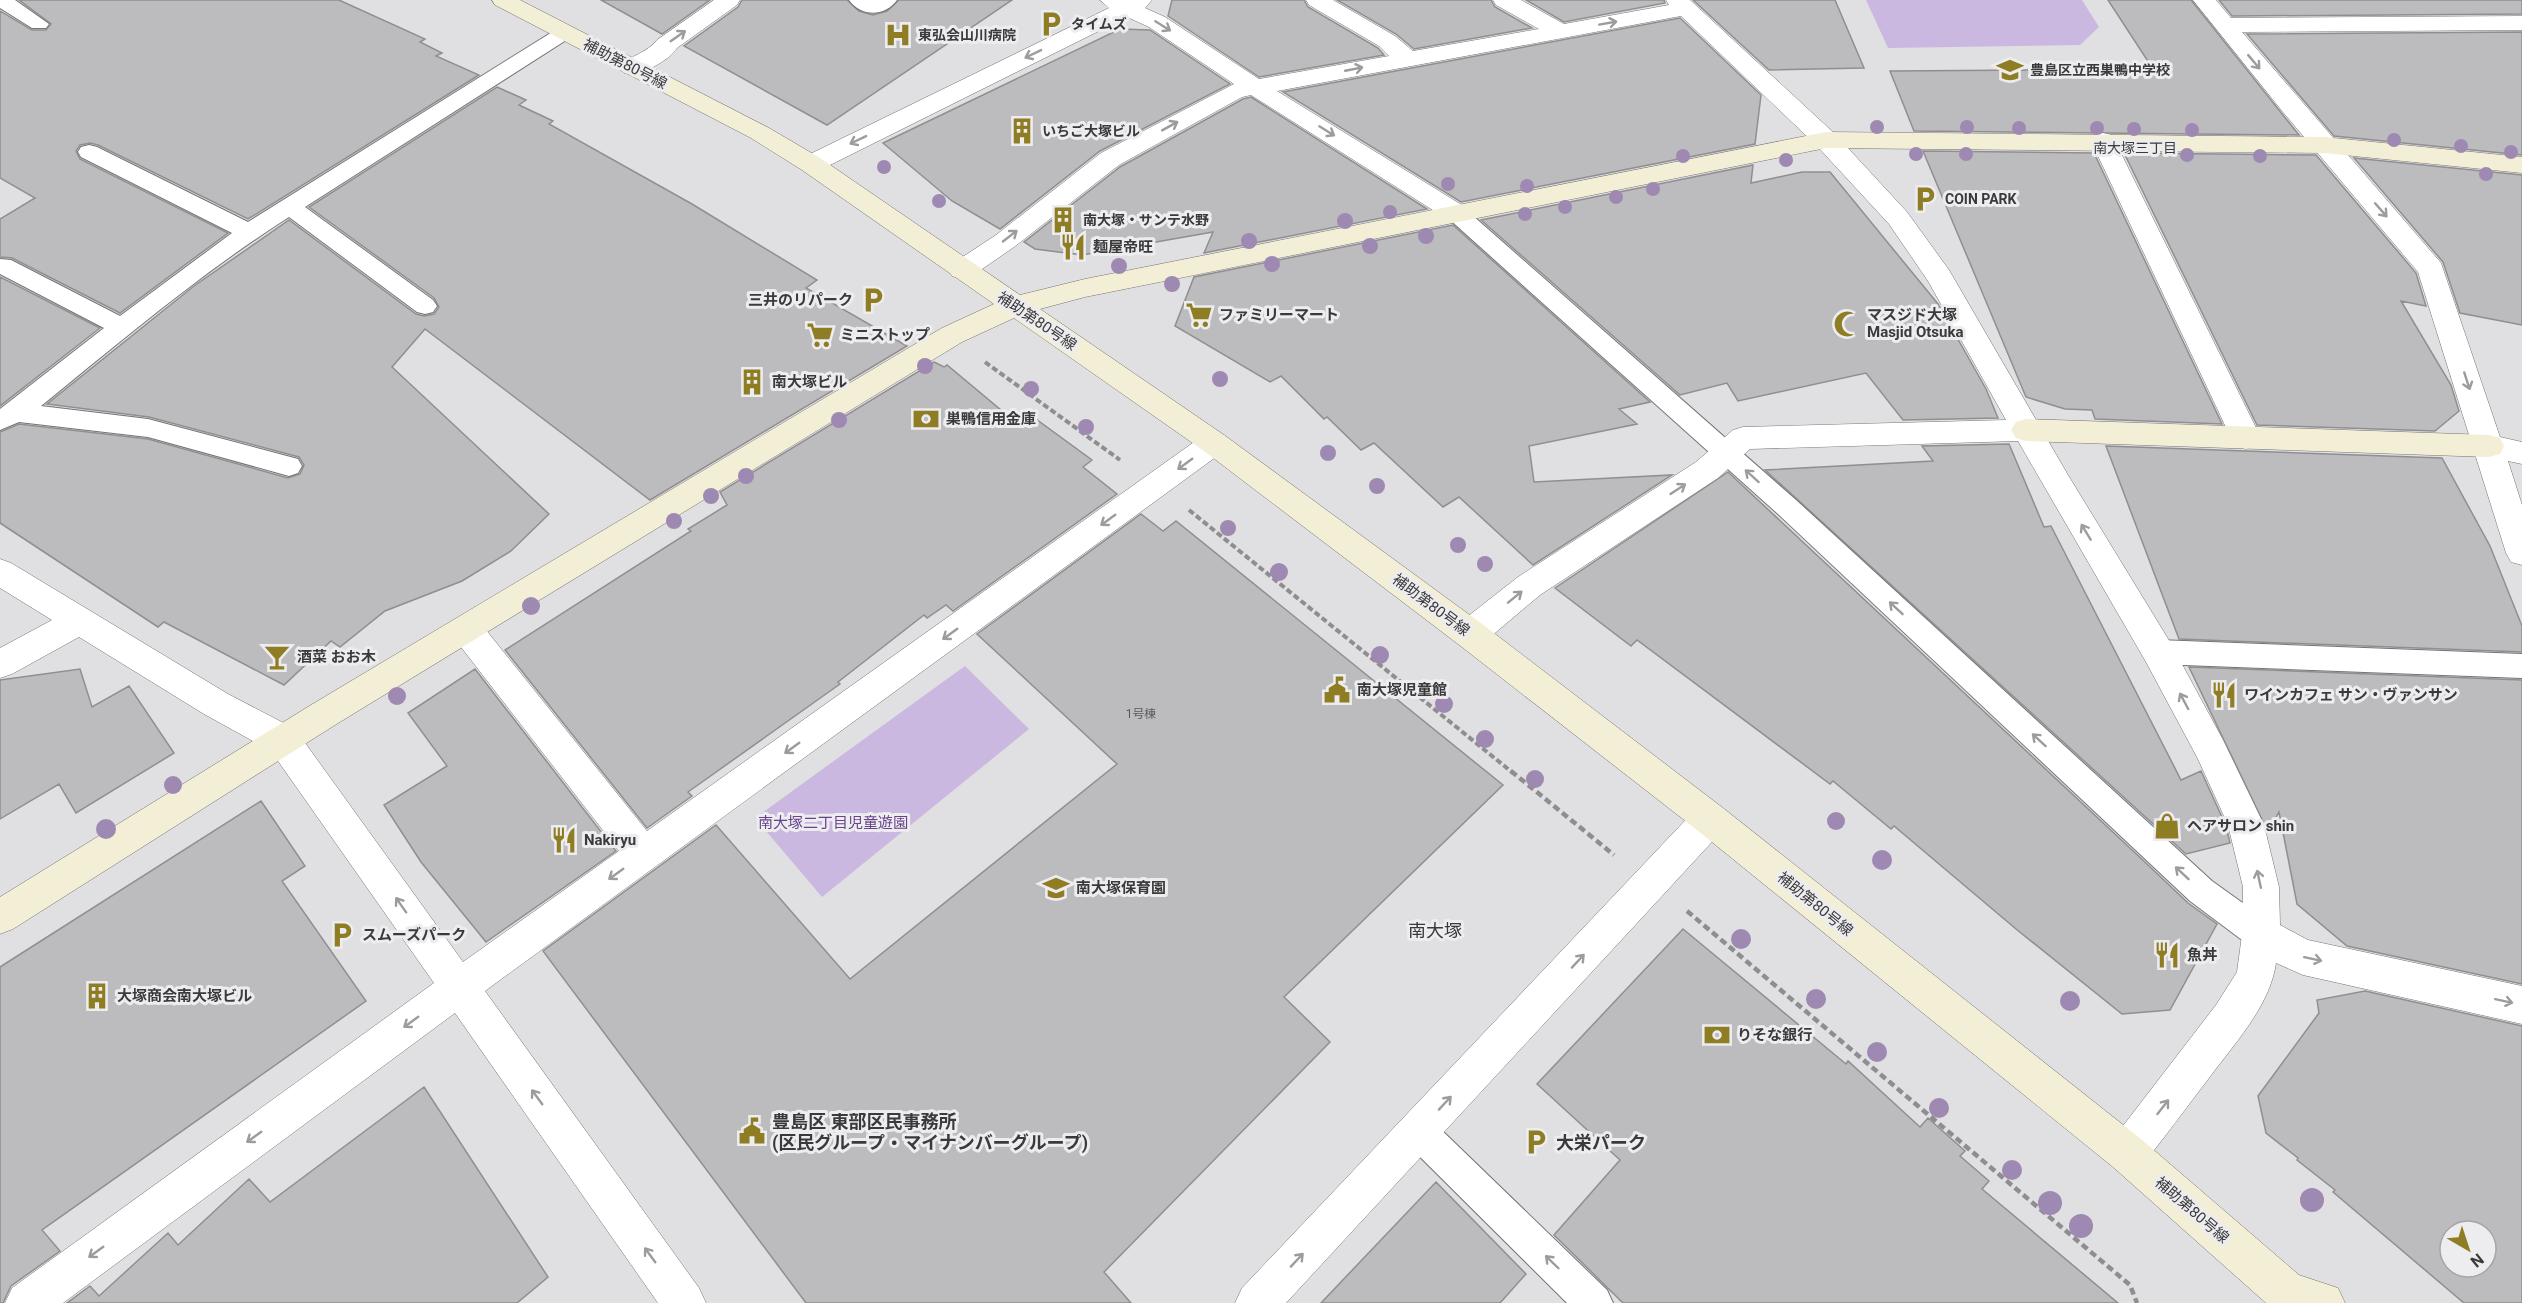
<svg xmlns="http://www.w3.org/2000/svg" width="2522" height="1303" font-family="Roboto,'Noto Sans JP',sans-serif">
	<rect width="100%" height="100%" fill="#e0dfe2"/>
	<path fill="#cbb8e1" d="M1866 0H2082L2099 27 2080 45 1888 48Z
		M965 666 1029 729 822 897 755 818Z"/>
	<path fill="#bcbbbe" stroke="#908e91" stroke-width="1.5" fill-rule="evenodd" d="M19 0H339L425 39 420 42 442 53 436 56 479 75 248 219 98 145 90 143 80 145 76 151 80 159 228 233 120 313 12 258 0 257V219L35 198 0 178V11L32 30H46L51 24Z
		M601 0H710L662 34Z
		M742 0H847L859 11 873 15 887 11 899 0H1012L827 125 684 46 738 7Z
		M1172 0H1304L1308 7 1378 48 1384 55 1259 77 1168 16Z
		M1337 0H1491L1495 7 1532 28 1414 49 1396 34Z
		M1526 0H1664L1665 3 1564 22Z
		M1693 0H1835L1864 68 1769 70Z
		M2108 0H2191L2299 135 1914 131 1890 71 2153 69Z
		M2219 0H2522V14L2232 16Z
		M1680 18 1761 95 1755 144 1461 202 1283 92Z
		M1120 29 1150 30 1230 84 1100 151 1000 229 952 201 883 143Z
		M2522 32V155L2334 136 2247 34Z
		M497 87 526 100 519 105 553 121 549 124 692 204 817 280 806 288 907 346 650 500 425 329 392 367 549 514 511 551 462 581 385 611 340 647 331 641 284 685 164 622 158 627 0 523V432L19 424 148 439 288 478 300 474 304 465 299 457 149 417 47 404 194 286 289 220 416 314 424 316 434 314 439 307 434 298 309 207Z
		M1251 97 1427 209 1204 253 1213 232 1082 255 1035 249 1024 242 1120 167 1243 99Z
		M1923 151 2094 153 2222 424 2095 419 2092 410 2065 409 2026 397Z
		M2124 153 2316 155 2416 273 2426 306 2401 301 2451 385 2459 411 2435 431 2257 425Z
		M2354 158 2522 175V325L2460 313 2443 262Z
		M1753 165 1751 183 1802 172H1830L1938 304 1986 389 1998 418 1903 420 1866 373 1738 401 1727 383 1680 395 1481 220Z
		M1453 225 1650 402 1619 409 1637 424 1529 446 1534 482 1672 475 1533 565 1459 497 1443 507 1374 443 1361 450 1327 417 1324 419 1281 376 1270 382 1175 326 1194 277Z
		M0 277 100 328 0 406Z
		M934 362 944 367 947 365 1020 426 1033 417 1092 460 1083 467 1117 494 953 611 946 605 927 618 924 615 838 682 840 684 688 792 692 796 647 828 505 650 691 531 688 529 727 505 720 492Z
		M2009 444 2044 527 2051 526 2181 780 2201 771 2226 826 2230 843 2186 854 1765 470 1933 461 1922 446Z
		M2106 446 2442 458 2490 546 2522 626V652L2179 639Z
		M1728 472 2147 864 2188 903 2217 924 2170 1010 2122 1014 2016 929 1894 826 1891 829 1833 781 1830 784 1637 640 1631 646 1555 588Z
		M1141 514 1163 531 1176 521 1503 785 1284 997 1330 1042 1104 1272 1131 1303H806L543 951 716 825 850 979 1117 764 977 634Z
		M2189 667 2522 680V984L2347 946 2297 904 2279 812 2268 832Z
		M80 669 92 707 129 686 174 753 76 813 59 784 0 819V680Z
		M475 669 616 851 486 942 421 862 384 805 447 766 408 713Z
		M261 801 305 866 282 881 366 1001 42 1230 60 1251 11 1286 3 1303H0V967Z
		M1683 929 1846 1064 1848 1061 1920 1127 1928 1118 1965 1151 1960 1156 1989 1181 1982 1189 2118 1303H1623L1554 1235 1620 1160 1537 1084Z
		M2365 991 2522 1026V1303H2464L2333 1192 2335 1190 2297 1160 2298 1158 2266 1133 2258 1096 2319 1013 2317 1000ZM2450 1231H2486V1267H2450Z
		M424 1087 548 1277 517 1303H67L90 1286 99 1296 168 1233 178 1245 249 1179 270 1202Z
		M1436 1182 1526 1274 1500 1303H1321Z"/>
	<g fill="none" stroke-linecap="round" stroke-linejoin="round">
		<g stroke="#747375" stroke-width="2">
			<path id="lane" d="M0 0H15L49 24 46 28H32L0 8Z
				M849 0H897C885 17 861 17 849 0Z
				M564 27 571 29 574 33 571 37 305 207 433 300 437 306 433 312 425 314 417 312 289 217C201 273 121 341 41 406L148 419 298 459 302 466 298 473 289 476 148 437 19 422 0 430V409L104 328 0 274V259L11 260 120 316 232 233 81 157 78 152 81 147 89 145 97 147 248 222 557 29Z
				M1456 206 1464 208 1796 500 2212 881 2272 924 2277 935 2272 946 2261 950 2250 946 2190 901 1778 514 1448 218 1445 213 1448 208Z
				M2158 640 2522 654V678L2158 664 2148 660 2144 652 2148 644Z
				M1418 1113 1430 1119 1607 1290 1613 1303H1567L1406 1143 1400 1131 1406 1119Z"/>
		</g>
		<g stroke="#747375" stroke-width="1">
			<path id="street" d="M714 0H740L737 5 677 48C669 61 639 77 624 73L620 68C629 55 648 53 657 40Z
				M1100 0H1152L1145 8 1165 17 1259 79 1389 56 1379 46 1309 5 1306 0H1333L1395 36 1413 51 1539 29 1496 5 1493 0H1521L1564 24 1669 5 1666 0H1690L1835 134 1907 212 1949 270 2068 475 2170 642 2223 740 2264 825 2279 887 2280 925 2308 940 2522 986V1024L2303 975 2276 963C2270 1006 2234 1044 2209 1078 2186 1108 2164 1138 2141 1167L2127 1173 2113 1167 2107 1153 2113 1139 2216 1005 2237 972 2242 935 2243 887 2228 825 2198 759 2146 662 2018 441 1750 449 1718 478 1540 595 1482 644 1470 647 1458 644 1454 634 1458 624 1518 577 1696 462 1733 430 1743 427 2006 420 1928 281 1889 224 1817 146 1681 16 1277 91 1465 207 1469 213 1465 219 1456 222 1447 219 1251 95 1242 97 1119 165 1014 247 972 276 962 279 952 276 949 270 952 264 996 235 1101 153 1234 84 1149 27 1127 17 820 170 811 172 802 170 798 164 802 158 1109 8Z
				M2193 0H2216L2231 18 2522 16V30L2242 32 2441 263 2500 437 2522 442V464L2508 461 2522 505V565L2511 562 2506 553 2418 272 2283 112Z
				M2103 133 2112 135 2115 141 2261 438 2256 446 2246 449 2236 446 2231 438 2091 141 2094 135Z
				M1214 432 1224 435 1229 443 1224 451 485 991 699 1288 706 1303H658L455 1013 63 1303H5L12 1288 434 983 271 751 204 714 79 637 12 674 0 678V648L52 620 0 588V559L11 563 228 694 295 729 463 962 619 851 454 638 450 629 454 620 466 616 478 620 647 831 1204 435Z
				M1710 803 1723 808 1728 819 1723 830 1286 1303H1235L1242 1288 1697 808Z"/>
		</g>
		<g stroke="#747375" stroke-width="1">
			<path id="secondary" d="M492 0H520L769 128 820 158 1020 295 1085 279 1826 132 2324 137 2522 157V173L2324 153 1826 148 1085 297 1040 309 1224 435 1482 624 1723 808 2141 1139 2299 1275 2338 1288 2345 1303H2266L2113 1167 1697 830 1458 644 1204 451 1014 318 962 342 335 725 13 929 0 934V897L311 705 942 328 994 304 802 170 751 138 495 5Z
				M2026 419 2489 435 2500 438 2504 446 2500 454 2489 457 2026 441 2016 438 2011 430 2016 422Z"/>
		</g>
		<path stroke="#8e8d8f" stroke-width="4" stroke-dasharray="6 3" stroke-linecap="butt" d="M985 362 1120 460
			M1189 510 1513 773"/>
		<path stroke="#8e8d8f" stroke-width="4.5" stroke-dasharray="7 4" stroke-linecap="butt" d="M1511 771 1614 855
			M1687 911 2130 1285 2137 1303"/>
		<use href="#lane" fill="#fff" fill-rule="evenodd"/>
		<use href="#street" fill="#fff" fill-rule="evenodd"/>
		<use href="#secondary" fill="#f3eed6" fill-rule="evenodd"/>
	</g>
	<g fill="#9e89b2">
		<circle cx="1877" cy="127" r="7"/>
		<circle cx="1967" cy="127" r="7"/>
		<circle cx="2019" cy="128" r="7"/>
		<circle cx="2097" cy="128" r="7"/>
		<circle cx="2134" cy="129" r="7"/>
		<circle cx="2192" cy="130" r="7"/>
		<circle cx="2394" cy="140" r="7"/>
		<circle cx="2461" cy="146" r="7"/>
		<circle cx="2511" cy="152" r="7"/>
		<circle cx="1916" cy="154" r="7"/>
		<circle cx="1966" cy="154" r="7"/>
		<circle cx="2187" cy="155" r="7"/>
		<circle cx="1683" cy="156" r="7"/>
		<circle cx="2260" cy="156" r="7"/>
		<circle cx="1786" cy="160" r="7"/>
		<circle cx="884" cy="167" r="7"/>
		<circle cx="2486" cy="174" r="7"/>
		<circle cx="1448" cy="184" r="7"/>
		<circle cx="1527" cy="186" r="7"/>
		<circle cx="1653" cy="189" r="7"/>
		<circle cx="1616" cy="197" r="7"/>
		<circle cx="939" cy="201" r="7"/>
		<circle cx="1565" cy="207" r="7"/>
		<circle cx="1390" cy="212" r="7"/>
		<circle cx="1525" cy="214" r="7"/>
		<circle cx="1345" cy="221" r="8"/>
		<circle cx="1426" cy="236" r="8"/>
		<circle cx="1249" cy="241" r="8"/>
		<circle cx="1370" cy="246" r="8"/>
		<circle cx="1272" cy="264" r="8"/>
		<circle cx="1119" cy="266" r="8"/>
		<circle cx="1172" cy="284" r="8"/>
		<circle cx="925" cy="366" r="8"/>
		<circle cx="1220" cy="379" r="8"/>
		<circle cx="1031" cy="389" r="8"/>
		<circle cx="839" cy="420" r="8"/>
		<circle cx="1086" cy="427" r="8"/>
		<circle cx="1328" cy="453" r="8"/>
		<circle cx="746" cy="476" r="8"/>
		<circle cx="1377" cy="486" r="8"/>
		<circle cx="711" cy="496" r="8"/>
		<circle cx="674" cy="521" r="8"/>
		<circle cx="1228" cy="528" r="8"/>
		<circle cx="1458" cy="545" r="8"/>
		<circle cx="1485" cy="564" r="8"/>
		<circle cx="1279" cy="572" r="9"/>
		<circle cx="531" cy="606" r="9"/>
		<circle cx="1380" cy="655" r="9"/>
		<circle cx="397" cy="696" r="9"/>
		<circle cx="1444" cy="704" r="9"/>
		<circle cx="1485" cy="739" r="9"/>
		<circle cx="1535" cy="779" r="9"/>
		<circle cx="173" cy="785" r="9"/>
		<circle cx="1836" cy="821" r="9"/>
		<circle cx="106" cy="829" r="10"/>
		<circle cx="1882" cy="860" r="10"/>
		<circle cx="1741" cy="939" r="10"/>
		<circle cx="1816" cy="999" r="10"/>
		<circle cx="2070" cy="1001" r="10"/>
		<circle cx="1877" cy="1052" r="10"/>
		<circle cx="1939" cy="1108" r="10"/>
		<circle cx="2012" cy="1170" r="10"/>
		<circle cx="2312" cy="1200" r="12"/>
		<circle cx="2050" cy="1203" r="12"/>
		<circle cx="2081" cy="1226" r="12"/>
	</g>
	<defs><path id="oneway-shaft" d="M-6 0H5M1.5-3L5.5 0L1.5 3" fill="none" stroke-width="1.6" stroke-linecap="round" stroke-linejoin="round" transform="scale(1.5)"/></defs>
	<g stroke="#9c9c9d">
		<use href="#oneway-shaft" transform="translate(1608 23) rotate(-10)"/>
		<use href="#oneway-shaft" transform="translate(1163 26) rotate(32)"/>
		<use href="#oneway-shaft" transform="translate(678 36) rotate(-35)"/>
		<use href="#oneway-shaft" transform="translate(1033 54) rotate(154)"/>
		<use href="#oneway-shaft" transform="translate(2254 62) rotate(50)"/>
		<use href="#oneway-shaft" transform="translate(1354 69) rotate(-11)"/>
		<use href="#oneway-shaft" transform="translate(1170 126) rotate(-29)"/>
		<use href="#oneway-shaft" transform="translate(1327 131) rotate(32)"/>
		<use href="#oneway-shaft" transform="translate(858 140) rotate(154)"/>
		<use href="#oneway-shaft" transform="translate(2381 210) rotate(49)"/>
		<use href="#oneway-shaft" transform="translate(1010 236) rotate(-38)"/>
		<use href="#oneway-shaft" transform="translate(2467 381) rotate(72)"/>
		<use href="#oneway-shaft" transform="translate(1185 464) rotate(144)"/>
		<use href="#oneway-shaft" transform="translate(1752 476) rotate(-138)"/>
		<use href="#oneway-shaft" transform="translate(1678 489) rotate(-33)"/>
		<use href="#oneway-shaft" transform="translate(1108 520) rotate(144)"/>
		<use href="#oneway-shaft" transform="translate(2086 532) rotate(-121)"/>
		<use href="#oneway-shaft" transform="translate(1515 597) rotate(-39)"/>
		<use href="#oneway-shaft" transform="translate(1896 608) rotate(-137)"/>
		<use href="#oneway-shaft" transform="translate(950 634) rotate(144)"/>
		<use href="#oneway-shaft" transform="translate(2184 701) rotate(-118)"/>
		<use href="#oneway-shaft" transform="translate(2039 740) rotate(-137)"/>
		<use href="#oneway-shaft" transform="translate(792 748) rotate(144)"/>
		<use href="#oneway-shaft" transform="translate(2182 873) rotate(-137)"/>
		<use href="#oneway-shaft" transform="translate(616 874) rotate(144)"/>
		<use href="#oneway-shaft" transform="translate(2259 879) rotate(-102)"/>
		<use href="#oneway-shaft" transform="translate(401 905) rotate(-125)"/>
		<use href="#oneway-shaft" transform="translate(2313 959) rotate(12)"/>
		<use href="#oneway-shaft" transform="translate(1578 961) rotate(-47)"/>
		<use href="#oneway-shaft" transform="translate(2504 1001) rotate(12)"/>
		<use href="#oneway-shaft" transform="translate(411 1022) rotate(144)"/>
		<use href="#oneway-shaft" transform="translate(537 1097) rotate(-126)"/>
		<use href="#oneway-shaft" transform="translate(1445 1103) rotate(-47)"/>
		<use href="#oneway-shaft" transform="translate(2163 1107) rotate(-52)"/>
		<use href="#oneway-shaft" transform="translate(254 1137) rotate(144)"/>
		<use href="#oneway-shaft" transform="translate(96 1252) rotate(144)"/>
		<use href="#oneway-shaft" transform="translate(650 1255) rotate(-126)"/>
		<use href="#oneway-shaft" transform="translate(1297 1260) rotate(-47)"/>
		<use href="#oneway-shaft" transform="translate(1552 1262) rotate(-136)"/>
	</g>
	<defs>
		<g id="parking-bare" transform="scale(2.07)"><path d="M-3.5-5.5H1a3.5 3.5 0 0 1 0 7H-1V5.5H-3.5ZM-1-3.4V-.6H.8a1.4 1.4 0 0 0 0-2.8Z" fill="#8f7d24" stroke="#edecef" stroke-width="2.5" paint-order="stroke"/></g>
		<g id="hospital-bare" transform="scale(2.07)"><path d="M-5-5h3v3.5h4V-5h3V5h-3V1.5h-4V5h-3Z" fill="#8f7d24" stroke="#edecef" stroke-width="2.5" paint-order="stroke"/></g>
		<g id="school-bare" transform="scale(2.07)"><path d="M0-5L7-2L0 1L-7-2ZM-4 1L0 2.5L4 1V4Q0 6-4 4Z" fill="#8f7d24" stroke="#edecef" stroke-width="2.5" paint-order="stroke"/></g>
		<g id="building-bare" transform="scale(2.07)"><path d="M-4-6H4V6H1V3H-1V6H-4ZM-2.5-4.3h1.7v1.8h-1.7ZM.8-4.3h1.7v1.8H.8ZM-2.5-1h1.7V.8h-1.7ZM.8-1h1.7V.8H.8Z" fill="#8f7d24" stroke="#edecef" stroke-width="2.5" paint-order="stroke"/></g>
		<g id="restaurant-bare" transform="scale(2.07)"><path d="M-5-6h1v4h1v-4h1v4h1v-4h1v5L-1.5 .5V6h-2V.5L-5-1ZM5-6V6H3V1.5H1.5Q1.5-4 5-6Z" fill="#8f7d24" stroke="#edecef" stroke-width="2.5" paint-order="stroke"/></g>
		<g id="supermarket-bare" transform="scale(2.07)"><path d="M-6-5.5h2.5l.6 2H6L4.5 2H-2.5L-4.4-4H-6ZM-1.5 3.2a1.3 1.3 0 1 0 .1 0ZM3 3.2a1.3 1.3 0 1 0 .1 0Z" fill="#8f7d24" stroke="#edecef" stroke-width="2.5" paint-order="stroke"/></g>
		<g id="mosque-bare" transform="scale(2.07)"><path d="M3.5-4.9A6 6 0 1 0 3.5 4.9A5 5 0 1 1 3.5-4.9Z" fill="#8f7d24" stroke="#edecef" stroke-width="2.5" paint-order="stroke"/></g>
		<g id="bank-bare" transform="scale(2.07)"><path d="M-6-4H6V4H-6ZM0-2.3a2.3 2.3 0 1 0 0 4.6a2.3 2.3 0 1 0 0-4.6Z" fill="#8f7d24" stroke="#edecef" stroke-width="2.5" paint-order="stroke"/></g>
		<g id="bar-bare" transform="scale(2.07)"><path d="M-6-5H6L.8 .8V4.5H3.5V6h-7V4.5H-.8V.8Z" fill="#8f7d24" stroke="#edecef" stroke-width="2.5" paint-order="stroke"/></g>
		<g id="civic-bare" transform="scale(2.07)"><path d="M-.6-6.5H3V-4.5H.6V-3L4-1V1h2V6H-6V1h2V-1L-.6-3ZM-1.2 2.5V6h2.4V2.5Z" fill="#8f7d24" stroke="#edecef" stroke-width="2.5" paint-order="stroke"/></g>
		<g id="shop-bare" transform="scale(2.07)"><path d="M-5-2.5h2.3a2.7 3.5 0 0 1 5.4 0H5L5.5 6h-11ZM-1.5-2.5h3a1.5 2.3 0 0 0-3 0Z" fill="#8f7d24" stroke="#edecef" stroke-width="2.5" paint-order="stroke"/></g>
	</defs>
	<g fill-rule="evenodd">
		<use href="#parking-bare" x="1051" y="24"/>
		<use href="#hospital-bare" x="898" y="35"/>
		<use href="#school-bare" x="2010" y="70"/>
		<use href="#building-bare" x="1022" y="131"/>
		<use href="#parking-bare" x="1925" y="199"/>
		<use href="#building-bare" x="1063" y="220"/>
		<use href="#restaurant-bare" x="1073" y="247"/>
		<use href="#parking-bare" x="873" y="300"/>
		<use href="#supermarket-bare" x="1199" y="315"/>
		<use href="#mosque-bare" x="1847" y="324"/>
		<use href="#supermarket-bare" x="820" y="335"/>
		<use href="#building-bare" x="752" y="382"/>
		<use href="#bank-bare" x="926" y="419"/>
		<use href="#bar-bare" x="277" y="657"/>
		<use href="#civic-bare" x="1337" y="690"/>
		<use href="#restaurant-bare" x="2224" y="695"/>
		<use href="#shop-bare" x="2167" y="826"/>
		<use href="#restaurant-bare" x="564" y="840"/>
		<use href="#school-bare" x="1056" y="888"/>
		<use href="#parking-bare" x="342" y="935"/>
		<use href="#restaurant-bare" x="2167" y="955"/>
		<use href="#building-bare" x="97" y="996"/>
		<use href="#bank-bare" x="1717" y="1035"/>
		<use href="#civic-bare" x="752" y="1131"/>
		<use href="#parking-bare" x="1536" y="1142"/>
	</g>
	<g text-anchor="middle" dominant-baseline="central" stroke-width="6" stroke-linejoin="round" paint-order="stroke">
		<g font-size="12" fill="#5a5a5c">
			<text x="1141" y="714">1号棟</text>
		</g>
		<g font-size="14" font-weight="bold" fill="#3a3a3b" stroke="#edecef" text-anchor="start">
			<text x="1071" y="24">タイムズ</text>
			<text x="918" y="35">東弘会山川病院</text>
			<text x="2030" y="70">豊島区立西巣鴨中学校</text>
			<text x="1042" y="131">いちご大塚ビル</text>
			<text x="1945" y="199">COIN PARK</text>
			<text x="1083" y="220">南大塚・サンテ水野</text>
		</g>
		<g font-size="14" fill="#3a3a3b" stroke="#edecef">
			<text x="2135" y="148">南大塚三丁目</text>
		</g>
		<g font-size="15" fill="#3a3a3b" stroke="#edecef">
			<text transform="translate(625 64) rotate(27)">補助第80号線</text>
			<text transform="translate(1037 321) rotate(34)">補助第80号線</text>
			<text transform="translate(1431 605) rotate(37)">補助第80号線</text>
			<text transform="translate(1815 904) rotate(39)">補助第80号線</text>
			<text transform="translate(2192 1210) rotate(41)">補助第80号線</text>
		</g>
		<g font-size="15" font-weight="bold" fill="#3a3a3b" stroke="#edecef" text-anchor="start">
			<text x="1093" y="247">麺屋帝旺</text>
			<text x="853" y="300" text-anchor="end">三井のリパーク</text>
			<text x="1219" y="315">ファミリーマート</text>
			<text x="1867" y="315">マスジド大塚<tspan x="1867" dy="17">Masjid Otsuka</tspan></text>
			<text x="840" y="335">ミニストップ</text>
			<text x="772" y="382">南大塚ビル</text>
			<text x="946" y="419">巣鴨信用金庫</text>
			<text x="297" y="657">酒菜 おお木</text>
			<text x="1357" y="690">南大塚児童館</text>
			<text x="2244" y="695">ワインカフェ サン・ヴァンサン</text>
			<text x="2187" y="826">ヘアサロン shin</text>
			<text x="584" y="840">Nakiryu</text>
			<text x="1076" y="888">南大塚保育園</text>
			<text x="362" y="935">スムーズパーク</text>
			<text x="2187" y="955">魚丼</text>
			<text x="117" y="996">大塚商会南大塚ビル</text>
			<text x="1737" y="1035">りそな銀行</text>
		</g>
		<g font-size="15" fill="#68428b" stroke="#edecef">
			<text x="833" y="823">南大塚二丁目児童遊園</text>
		</g>
		<g font-size="18" fill="#3a3a3b" stroke="#edecef">
			<text x="1435" y="930">南大塚</text>
		</g>
		<g font-size="18" font-weight="bold" fill="#3a3a3b" stroke="#edecef" text-anchor="start">
			<text x="772" y="1121">豊島区 東部区民事務所<tspan x="772" dy="21">(区民グループ・マイナンバーグループ)</tspan></text>
			<text x="1556" y="1142">大栄パーク</text>
		</g>
	</g>
	<g transform="translate(2468 1249) rotate(141)"><circle r="28" fill="#edecef" stroke="#a5a5a7" stroke-width="1.5"/>
	<path d="M0-4.5L10 22L0 15L-10 22Z" fill="#8f7d24"/>
	<text y="-9" font-size="16" font-weight="bold" text-anchor="middle" fill="#3a3a3b">N</text>
	</g>
</svg>
